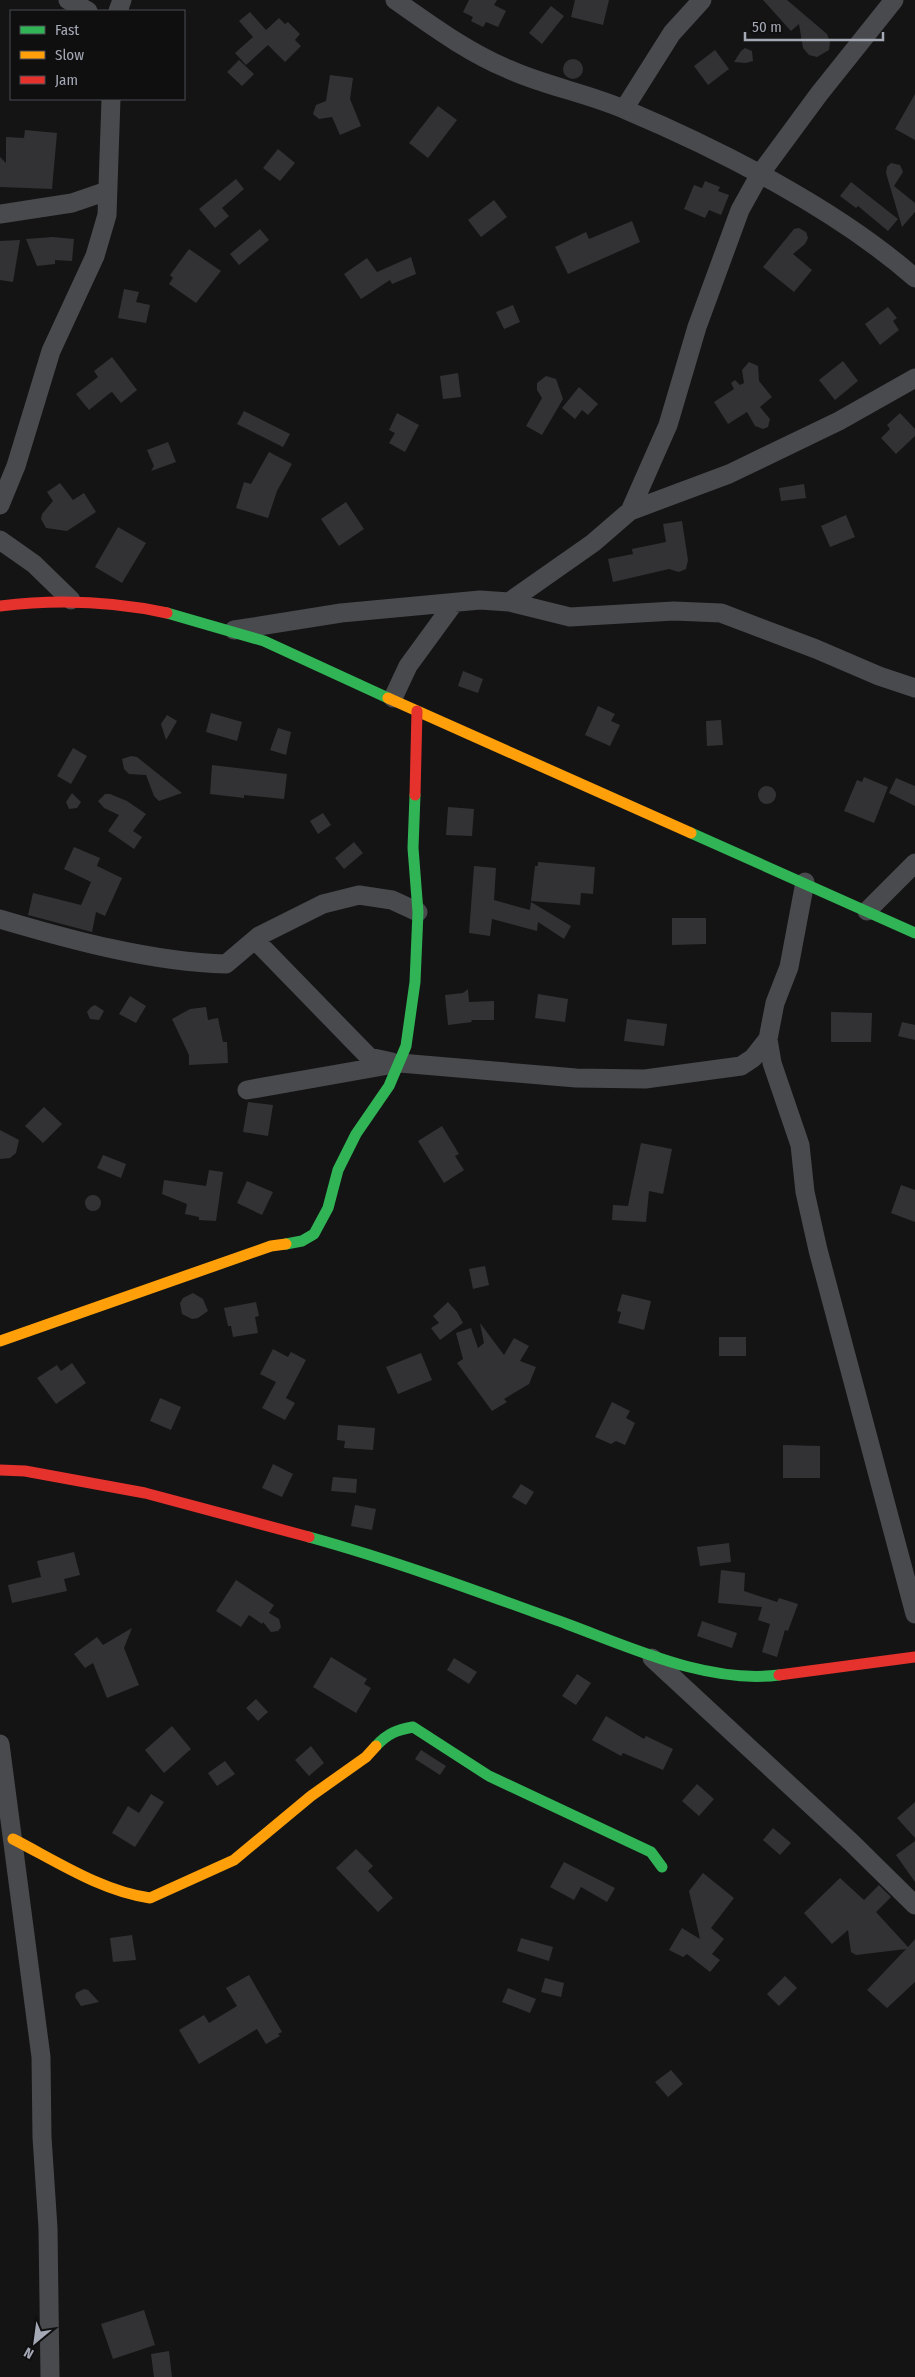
<svg xmlns="http://www.w3.org/2000/svg" width="915" height="2377" font-family="'Fira Sans Condensed',sans-serif">
	<rect width="100%" height="100%" fill="#141415"/>
	<path fill="#323234" d="M469 0H497L494 5 506 11 498 27 486 22 483 27 471 21 473 17 463 12Z
		M575 0H609L603 25 571 17Z
		M763 0H787L827 34 830 42 829 50 817 57 809 55 803 48 799 24 791 31Z
		M551 6 564 16 542 44 529 33Z
		M250 12 266 30 279 18 285 24 288 22 300 34 295 40 301 46 285 62 268 45 246 65 235 53 253 37 239 21Z
		M745 48 752 51 753 61 746 63 734 62 741 51Z
		M715 50 729 69 708 85 694 66Z
		M563 69a10 10 0 1 1 20 0a10 10 0 1 1-20 0Z
		M239 60 254 74 242 86 227 72Z
		M330 75 353 78 350 99 361 126 340 135 332 117 319 119 313 114 316 105 326 101Z
		M915 94V140L895 129Z
		M438 106 457 120 428 158 409 143Z
		M25 130 57 133 52 189 0 187V157L6 163V137L24 138Z
		M278 149 295 163 280 181 263 168Z
		M891 163 900 165 903 172 894 186 915 203V212L902 227 886 173 887 167Z
		M236 179 244 189 222 208 229 216 215 228 199 209Z
		M705 181 720 187 718 191 729 195 721 215 709 210 705 218 684 209 694 185 702 188Z
		M851 182 898 219 888 231 858 206 856 208 840 196Z
		M494 200 507 217 481 237 468 220Z
		M632 221 640 242 568 274 555 247 586 232 589 239Z
		M799 228 806 232 808 238 805 244 793 254 812 270 794 292 763 267 794 229Z
		M260 229 269 240 239 265 230 254Z
		M53 237 74 239 72 261 55 260V264L37 266 26 239Z
		M20 240 13 282 0 280V241Z
		M189 249 221 271 196 303 169 284 173 278 170 275Z
		M411 257 416 274 392 284 390 280 361 299 344 274 367 258 377 272Z
		M124 289 139 292 136 302 150 305 146 323 118 318Z
		M513 305 520 322 504 329 496 312Z
		M888 307 897 318 893 321 899 330 880 345 865 324Z
		M112 357 137 390 121 403 112 392 110 393 89 410 76 394 98 377 94 371Z
		M843 361 858 381 835 400 819 380Z
		M749 362 758 366 759 381 772 397 760 407 770 419 768 427 763 429 755 426 747 412 728 424 714 402 734 389 731 383 735 380 740 385 744 383 742 370Z
		M458 373 461 397 443 399 440 376Z
		M546 376 556 379 563 399 542 435 526 426 542 398 537 390V383Z
		M579 387 598 404 588 415 582 410 575 419 562 408Z
		M244 411 290 434 283 447 237 424Z
		M397 413 419 425 405 452 389 443 395 433 389 430Z
		M900 413 915 429V436L896 454 881 438 890 429 887 425Z
		M168 442 176 462 151 471 154 466 147 450Z
		M269 452 292 464 277 491 268 518 236 508 244 482 251 484Z
		M60 483 73 500 84 493 96 512 67 531 46 528 41 519 42 514 53 501 47 492Z
		M804 484 806 498 781 501 779 488Z
		M346 502 364 529 339 546 321 519Z
		M846 515 855 537 830 547 821 526Z
		M682 521 688 560 686 569 679 572 669 569 613 582 608 559 633 554 632 549 666 542 663 524Z
		M118 527 146 543 122 583 95 567Z
		M463 671 483 679 478 693 458 686Z
		M598 706 615 714 611 721 620 725 610 746 585 735Z
		M211 713 242 722 237 741 206 732Z
		M167 715 177 721 166 740 161 724Z
		M721 720 723 745 707 746 706 721Z
		M278 728 291 732 286 755 270 750Z
		M73 748 87 756 71 784 57 776Z
		M131 756 137 757 182 793 159 801 154 796 146 775 129 774 124 769 122 759Z
		M212 765 287 774 284 799 244 795V798L210 794Z
		M864 777 888 787 874 823 844 811 857 780 862 782Z
		M896 778 915 786V806L889 793Z
		M758 795a9 9 0 1 1 18 0a9 9 0 1 1-18 0Z
		M72 793 81 802 77 808 69 809 66 802Z
		M105 794H110L127 801 146 814 133 831 142 837 134 849 108 831 119 815 104 808 98 801Z
		M448 807 474 809 472 836 446 835Z
		M323 813 331 825 318 834 310 821Z
		M354 842 363 853 344 869 335 858Z
		M74 847 100 858 97 866 122 878 105 916 96 912 92 932 28 915 33 893 81 905 91 882 64 869Z
		M538 862 595 867 593 894 581 893 580 905 531 901 535 866H538Z
		M474 866 496 868 494 900 530 910 531 902 571 926 564 939 538 922 537 931 492 919 490 936 469 933Z
		M672 918H706V944L672 945Z
		M468 989 469 1002 494 1001V1020H471L472 1022 448 1025 445 995 463 993Z
		M538 994 568 999 565 1022 535 1018Z
		M130 996 146 1006 136 1023 119 1014Z
		M95 1005 104 1011 99 1020 90 1019 87 1012 91 1007Z
		M206 1007 208 1020 218 1018 223 1042H227L228 1063 189 1065V1055L172 1019 190 1009Z
		M831 1012 872 1013 871 1042H831Z
		M627 1019 667 1024 664 1046 624 1041Z
		M902 1022 915 1025V1040L898 1036Z
		M248 1102 273 1105 268 1136 243 1132Z
		M44 1107 62 1124 43 1143 25 1126Z
		M442 1126 459 1154 455 1156 464 1170 444 1183 418 1141Z
		M0 1130 19 1140 16 1153 10 1158 0 1159Z
		M641 1143 672 1149 663 1194 649 1191 646 1222 612 1220 613 1205 628 1206Z
		M103 1155 126 1164 121 1178 97 1168Z
		M209 1170 223 1172 216 1221 199 1220V1217L185 1214 187 1204 162 1194 164 1180 206 1186Z
		M247 1181 273 1192 262 1215 237 1203Z
		M901 1185 915 1190V1222L891 1213Z
		M85 1203a8 8 0 1 1 16 0a8 8 0 1 1-16 0Z
		M485 1266 489 1285 473 1289 469 1269Z
		M193 1293 203 1299 208 1311 198 1318 192 1319 182 1314 180 1303 183 1298Z
		M622 1294 651 1301 644 1330 618 1323 621 1312 617 1311Z
		M256 1302 259 1316 255 1317 258 1333 233 1337 231 1326H228L224 1308Z
		M448 1302 457 1312 463 1323 440 1340 431 1328 439 1323 433 1316Z
		M480 1323 504 1355 514 1338 529 1346 520 1361 536 1367 529 1384 504 1399 507 1402 492 1411 457 1363 463 1359 456 1333 471 1328 478 1348 484 1343Z
		M719 1337H746V1356H719Z
		M273 1349 288 1357 291 1352 306 1360 286 1398 295 1403 285 1420 262 1408 276 1382 260 1374Z
		M421 1353 432 1380 398 1394 386 1367Z
		M72 1363 86 1383 56 1404 37 1378 57 1365 61 1371Z
		M160 1398 181 1407 171 1430 150 1421Z
		M612 1402 630 1411 626 1418 635 1423 625 1445 616 1441 611 1444 595 1437Z
		M338 1425 375 1428 373 1450 344 1448 345 1441 337 1440Z
		M783 1445 820 1446V1478H783Z
		M273 1464 293 1474 282 1497 262 1488Z
		M333 1477 357 1479 356 1493 331 1491Z
		M521 1484 534 1492 526 1505 512 1497Z
		M355 1505 376 1509 372 1530 351 1526Z
		M729 1543 731 1562 700 1566 697 1547Z
		M74 1552 80 1575 64 1579 67 1591 12 1603 8 1585 41 1577 37 1561Z
		M721 1570 745 1573 744 1591 777 1602 779 1598 798 1604 788 1631 785 1630 777 1657 762 1652 770 1624 758 1620 762 1607 718 1603Z
		M236 1580 274 1605 269 1613 279 1619 281 1627 278 1631 271 1632 263 1622 262 1624 249 1615 241 1627 216 1611Z
		M702 1621 737 1633 732 1648 697 1636Z
		M132 1628 124 1648 139 1685 107 1698 93 1663 85 1668 74 1654 97 1637 103 1645Z
		M331 1657 367 1679 364 1684 371 1688 356 1713 313 1687Z
		M454 1658 477 1672 469 1684 447 1670Z
		M577 1674 591 1683 576 1705 562 1696Z
		M256 1699 268 1712 258 1721 246 1708Z
		M606 1716 644 1739 646 1736 673 1749 663 1770 623 1753 621 1756 592 1740Z
		M172 1726 191 1749 164 1773 145 1750Z
		M311 1746 324 1763 309 1776 295 1760Z
		M421 1750 446 1766 440 1775 415 1759Z
		M225 1761 235 1774 217 1786 208 1773Z
		M697 1784 714 1799 699 1816 682 1801Z
		M151 1794 164 1802 135 1847 112 1833 128 1806 139 1813Z
		M915 1802V1838L897 1818Z
		M773 1828 791 1843 780 1855 763 1840Z
		M915 1841V1882L896 1855Z
		M356 1849 373 1866 368 1871 393 1898 378 1912 336 1868Z
		M564 1862 615 1888 607 1902 581 1887 574 1900 550 1887Z
		M703 1873 734 1898 711 1928 724 1939 712 1954 720 1960 710 1972 687 1954 683 1957 669 1950 682 1928 700 1939 689 1891Z
		M840 1878 864 1900 879 1885 891 1897 876 1912 908 1947 915 1939V1982L887 2008 867 1990 906 1949 856 1955 851 1952 848 1930 832 1944 804 1913Z
		M132 1935 136 1960 113 1962 110 1938Z
		M521 1938 553 1947 549 1961 517 1951Z
		M249 1975 282 2032 278 2034 280 2036 266 2044 257 2029 199 2064 179 2030 204 2015 209 2023 237 2006 226 1988Z
		M785 1976 797 1988 779 2006 767 1994Z
		M545 1978 564 1983 561 1997 541 1992Z
		M508 1988 536 1999 530 2013 502 2002Z
		M84 1989 88 1990 99 2002 81 2006 75 1997 76 1993Z
		M671 2070 683 2084 668 2097 655 2082Z
		M144 2310 155 2345 113 2359 101 2324Z
		M169 2351 172 2377H154L151 2354Z"/>
	<g fill="none" stroke-linecap="round" stroke-linejoin="round">
		<path stroke="#494a4d" stroke-width="19" d="M68 0 88 11
			M395 0C431 25 467 52 508 69 545 86 587 93 626 110 721 150 838 210 915 278
			M118 11 122 0
			M624 109 672 33 702 0
			M0 214 72 203 107 191
			M0 505 16 466 51 351 95 256 107 215 111 99
			M630 511 729 474 839 421 915 378
			M0 540 34 564 71 600
			M509 602 593 543 630 511 668 425 697 327 740 210 760 174 819 94 894 0
			M234 630 341 613 480 600 509 602 570 617 674 611 721 613 816 649 879 676 915 688
			M393 698 408 666 454 603
			M805 882 789 967 775 1003 768 1039 772 1063 800 1145 805 1192 818 1250 915 1614
			M867 911 915 863
			M0 919C71 940 152 962 226 964L259 936 323 904 359 895 392 900 418 912
			M255 940 369 1057 392 1062
			M247 1090 400 1063 576 1078 645 1079 741 1066 753 1058 768 1039
			M652 1658 852 1843 915 1905
			M0 1744 41 2057 42 2137 48 2228 50 2377"/>
		<path stroke="#30b455" stroke-width="11" d="M167 613 264 641 388 698
			M691 833 915 933
			M286 1244 302 1241 314 1234 328 1208 338 1170 356 1134 389 1086 406 1046 415 982 418 912 413 848 415 795
			M309 1537C396 1561 482 1593 567 1624 632 1648 708 1684 779 1675
			M376 1746C388 1733 397 1730 413 1727L489 1776 651 1852 662 1867"/>
		<path stroke="#ff9f0a" stroke-width="11" d="M388 698 691 833
			M0 1341 271 1246 286 1244
			M13 1839C56 1861 101 1891 150 1898L234 1860 311 1796 366 1757 376 1746"/>
		<path stroke="#e5322d" stroke-width="11" d="M0 606C57 599 111 601 167 613
			M415 795 417 711
			M0 1470 25 1471 145 1493 309 1537
			M779 1675 915 1657"/>
	</g>
	<rect x="10" y="10" width="175" height="90" fill="#0f0f10" stroke="#4b4d52"/>
	<rect x="20" y="26" width="25" height="8" fill="#30b455" stroke="#4b4d52"/>
	<text x="55" y="35" font-size="15" fill="#a5a9b6">Fast</text>
	<rect x="20" y="51" width="25" height="8" fill="#ff9f0a" stroke="#4b4d52"/>
	<text x="55" y="60" font-size="15" fill="#a5a9b6">Slow</text>
	<rect x="20" y="76" width="25" height="8" fill="#e5322d" stroke="#4b4d52"/>
	<text x="55" y="85" font-size="15" fill="#a5a9b6">Jam</text>
	<g transform="translate(35 2342) rotate(209)" stroke="#0f0f10" stroke-width="4" paint-order="stroke">
	<path d="M0-4L9 19L0 12L-9 19Z" fill="#a5a9b6"/>
	<text y="-8" font-size="14" font-weight="bold" text-anchor="middle" fill="#a5a9b6">N</text>
	</g>
	<path d="M745 32v8h138v-8" fill="none" stroke="#a5a9b6" stroke-width="2.5"/>
	<text x="752" y="32" font-size="15" fill="#a5a9b6" stroke="#0f0f10" stroke-width="4" paint-order="stroke">50 m</text>
</svg>
